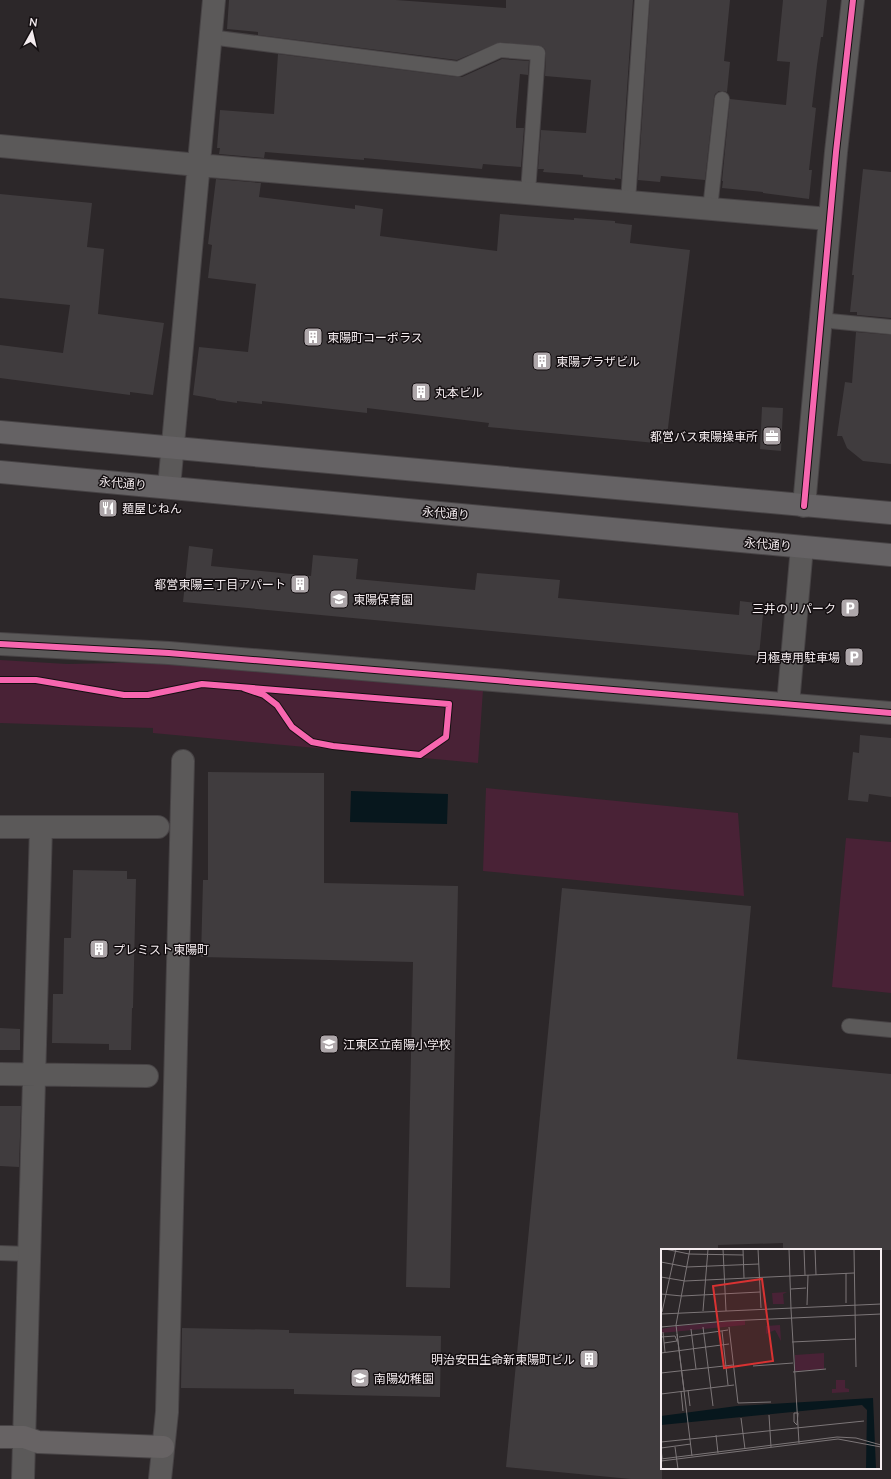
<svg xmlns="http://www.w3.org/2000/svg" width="891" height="1479" font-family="Mulish,'Noto Sans JP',sans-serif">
	<rect width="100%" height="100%" fill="#2c2729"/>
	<path fill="#492236" d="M0 660 67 664 164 662 483 690 478 763 153 733V728L0 723Z
		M486 788 738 813 744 896 483 871Z
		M846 838 891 842V993L832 987Z"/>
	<path fill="#07171d" d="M351 791 448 794 447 824 350 822Z"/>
	<path fill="#403c3e" d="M229 0H396L506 8V0H633L621 179 615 178V180L583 177V175L543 172 544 169H538L541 130 586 133 591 80 545 76 546 53 545 49 542 46 500 42 457 60 258 35V32L227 29Z
		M650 0H730L724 61 730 62 727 92 723 91H719L715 94 714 98 705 180 661 176 660 182 638 180Z
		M783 0H827L823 37H821L817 65 812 107 816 108 809 170H812L809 199 763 193V192L722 188 723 181H722L730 99 786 105 790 62 777 61Z
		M278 54 457 77H462L502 59 529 61 528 75 520 74 516 122V128H524L521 167 483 164 482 169 364 158V160L265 152 264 158 219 154 220 148H217L220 110 274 114Z
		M863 169 891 172V318L857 315V312H850L854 275H852L856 235Z
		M216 179 261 183 259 197 355 209V205L383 209 380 236 497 251 500 214 574 220V218L615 221V223L632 225 630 243 690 250 666 444 488 427 489 423 367 408V413L262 401V404L237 401V403L216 400V399L193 395 199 347 248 352 256 284 208 278 212 245 208 244Z
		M0 194 92 203 87 247 104 249 98 314 164 323 153 395 130 392V395L0 378V345L63 353 70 305 0 298Z
		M856 332 891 335V464L863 461 847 448 842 436H837L845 382 852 383Z
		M762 407 783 408 781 451 760 449Z
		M189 546 213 549 211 566 311 576 313 555 358 559 356 579 475 590 477 573 560 580 558 598 739 615 740 601 764 604 759 656 183 602Z
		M860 735 891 738V797L869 794 868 802 848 800 853 752 859 753Z
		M208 772 324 773V883L458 886 450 1288 406 1287 413 962 201 957 203 880H208Z
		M73 870 127 871V879H136L133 1008H132L131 1050H109V1044L52 1043 53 994H63L64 938H71Z
		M562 888 751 906 737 1059 891 1074V1250H783V1243L718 1245V1250H662V1479H631L506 1467Z
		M0 1028 20 1029V1050H0Z
		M0 1106H21L19 1167 0 1166Z
		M182 1328 289 1330V1333L441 1336 440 1397 294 1394V1389L181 1388Z"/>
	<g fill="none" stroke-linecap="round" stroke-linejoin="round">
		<g stroke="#474345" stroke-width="16">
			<path id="lane" d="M210 37 458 69 500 50 538 53 528 192
				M628 201 642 0
				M710 209 722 99
				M820 320 891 327
				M849 1026 891 1030
				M0 1253 29 1254"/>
		</g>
		<g stroke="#474345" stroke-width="24">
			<path id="street" d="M0 146 198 165 829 219
				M169 487 214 0
				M804 506 836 152 853 0
				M0 644 169 653 891 713
				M788 704 802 547
				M0 827H158
				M0 1074 147 1076
				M23 1479 41 827
				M160 1479 167 1412 183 761"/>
		</g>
		<g stroke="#474345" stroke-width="24">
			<path id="secondary" d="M0 1437H24L38 1442 163 1447"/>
		</g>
		<g stroke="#474345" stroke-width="24">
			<path id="primary" d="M0 432 891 513
				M0 472 891 555"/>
		</g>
		<use href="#lane" stroke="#5b5959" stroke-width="14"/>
		<use href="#street" stroke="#5b5959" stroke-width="22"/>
		<use href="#secondary" stroke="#676364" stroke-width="22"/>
		<use href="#primary" stroke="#656264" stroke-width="22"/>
		<g stroke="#140f11" stroke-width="8">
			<path id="cycleway" d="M804 506 836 152 853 0
				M0 644 169 653 891 713
				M0 680H36L124 695H148L202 684 449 704 446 737 420 755 333 746 312 742 292 727 277 705 264 695 243 688"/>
		</g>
		<use href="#cycleway" stroke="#f766af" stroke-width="6"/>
	</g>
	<defs>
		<g id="building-square" transform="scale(1)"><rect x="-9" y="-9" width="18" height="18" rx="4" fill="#aea7aa" stroke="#140f11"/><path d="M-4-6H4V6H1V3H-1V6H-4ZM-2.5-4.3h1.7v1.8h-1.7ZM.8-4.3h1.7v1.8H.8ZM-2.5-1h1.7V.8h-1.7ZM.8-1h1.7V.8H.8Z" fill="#fff"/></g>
		<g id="office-square" transform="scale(1)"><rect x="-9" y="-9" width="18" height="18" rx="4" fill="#aea7aa" stroke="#140f11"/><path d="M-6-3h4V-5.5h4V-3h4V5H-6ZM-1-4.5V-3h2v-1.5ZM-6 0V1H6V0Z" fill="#fff"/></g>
		<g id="restaurant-square" transform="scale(1)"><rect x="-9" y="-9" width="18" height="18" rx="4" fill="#aea7aa" stroke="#140f11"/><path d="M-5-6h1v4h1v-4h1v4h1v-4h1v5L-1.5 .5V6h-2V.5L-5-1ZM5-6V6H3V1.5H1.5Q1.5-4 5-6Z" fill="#fff"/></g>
		<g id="school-square" transform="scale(1)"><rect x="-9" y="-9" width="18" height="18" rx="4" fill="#aea7aa" stroke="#140f11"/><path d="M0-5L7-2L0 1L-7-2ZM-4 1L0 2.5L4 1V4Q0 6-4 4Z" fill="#fff"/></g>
		<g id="parking-square" transform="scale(1)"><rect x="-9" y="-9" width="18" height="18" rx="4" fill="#aea7aa" stroke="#140f11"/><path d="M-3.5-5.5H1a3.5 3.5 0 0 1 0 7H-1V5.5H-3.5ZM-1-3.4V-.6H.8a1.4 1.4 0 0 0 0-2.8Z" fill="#fff"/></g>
	</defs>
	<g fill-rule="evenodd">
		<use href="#building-square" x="313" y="337"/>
		<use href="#building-square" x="542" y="361"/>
		<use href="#building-square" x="421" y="392"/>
		<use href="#office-square" x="772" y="436"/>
		<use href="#restaurant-square" x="108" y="508"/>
		<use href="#building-square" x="300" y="584"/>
		<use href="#school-square" x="339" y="599"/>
		<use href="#parking-square" x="850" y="608"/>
		<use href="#parking-square" x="854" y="657"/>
		<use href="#building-square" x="99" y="949"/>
		<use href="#school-square" x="329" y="1044"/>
		<use href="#building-square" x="589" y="1359"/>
		<use href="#school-square" x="360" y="1378"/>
	</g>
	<g text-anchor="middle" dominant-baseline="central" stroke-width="3" stroke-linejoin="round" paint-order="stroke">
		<g font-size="12" fill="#f4ecef" stroke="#140f11" text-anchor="start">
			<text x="327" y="337">東陽町コーポラス</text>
			<text x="556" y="361">東陽プラザビル</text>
			<text x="435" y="392">丸本ビル</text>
			<text x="758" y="436" text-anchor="end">都営バス東陽操車所</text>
			<text x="122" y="508">麺屋じねん</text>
			<text x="286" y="584" text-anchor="end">都営東陽三丁目アパート</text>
			<text x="353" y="599">東陽保育園</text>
			<text x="836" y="608" text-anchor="end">三井のリパーク</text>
			<text x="840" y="657" text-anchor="end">月極専用駐車場</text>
			<text x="113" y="949">プレミスト東陽町</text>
			<text x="343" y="1044">江東区立南陽小学校</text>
			<text x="575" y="1359" text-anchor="end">明治安田生命新東陽町ビル</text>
			<text x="374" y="1378">南陽幼稚園</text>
		</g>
		<g font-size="12" fill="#f4ecef" stroke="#140f11">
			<text transform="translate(123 483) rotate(5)">永代通り</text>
			<text transform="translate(446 513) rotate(5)">永代通り</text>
			<text transform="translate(768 544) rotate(5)">永代通り</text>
		</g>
	</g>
	<g transform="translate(661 1249)">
		<rect width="220" height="220" fill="#2c2729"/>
		<path d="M126 43 122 45 123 55H112L111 44ZM84 71V76L0 84V80L17 77ZM119 76 120 92 114 81 105 85V77ZM163 104V120L134 122V106ZM175 131H184V139L188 140V143L171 144V140H175Z" fill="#492236"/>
		<path d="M212 149 215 220H205L206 161 201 156 0 176V167L76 157Z" fill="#07171d"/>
		<path fill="none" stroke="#7c7678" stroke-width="1" d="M4 0 28 5 82 6M29 0 15 76 31 207M62 0 65 62M82 0 83 29M97 0 100 59M128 0 130 60M143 0 144 26M154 0 155 26M193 0 195 118M0 13 26 18 98 15M185 24V54M0 28 24 32 193 24M130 40 145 39M0 45 21 47 99 43M146 56 147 26M130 60 138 194M42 62 47 0M1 63 15 0M0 65 220 55M0 78 66 72 220 65M42 78 52 157M68 78 77 154 110 153M30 80 35 120M61 82 67 136M2 83 4 103M16 85 23 141M0 88 14 87 16 92 3 94M18 88 67 81M131 93 194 90M0 104 68 95M92 117 132 114M132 123 165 120M0 124 72 116M27 141 29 157M20 142 22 162M0 145 73 136M133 164H137L136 176 133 173ZM108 166 110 198M80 169 84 200M55 186 57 204M0 193 203 172M14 198 17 220M1 209 0 199 30 195M0 210 176 188 195 189 220 196M0 212 177 190 220 198"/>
		<path fill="#d83232" fill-opacity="0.15" stroke="#d83232" stroke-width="2" d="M101 30 112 112 63 119 52 37Z"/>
		<rect width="220" height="220" fill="none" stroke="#f4ecef" stroke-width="2"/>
	</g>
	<g transform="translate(32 32) rotate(8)" stroke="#140f11" stroke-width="3" paint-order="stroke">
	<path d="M0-3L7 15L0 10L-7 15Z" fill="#f4ecef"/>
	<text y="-6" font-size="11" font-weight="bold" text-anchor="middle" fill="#f4ecef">N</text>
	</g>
</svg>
